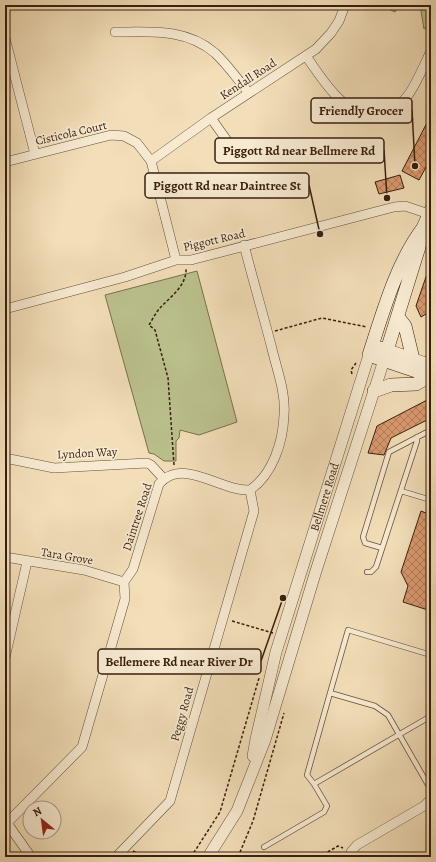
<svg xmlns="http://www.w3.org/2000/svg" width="436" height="862" font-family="Alegreya,serif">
	<defs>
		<pattern id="building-cross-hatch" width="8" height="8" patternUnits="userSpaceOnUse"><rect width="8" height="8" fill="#da996e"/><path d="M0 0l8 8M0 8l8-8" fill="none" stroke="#b27c59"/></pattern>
	</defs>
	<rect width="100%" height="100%" fill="#f2deb8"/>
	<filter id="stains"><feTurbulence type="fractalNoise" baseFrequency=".005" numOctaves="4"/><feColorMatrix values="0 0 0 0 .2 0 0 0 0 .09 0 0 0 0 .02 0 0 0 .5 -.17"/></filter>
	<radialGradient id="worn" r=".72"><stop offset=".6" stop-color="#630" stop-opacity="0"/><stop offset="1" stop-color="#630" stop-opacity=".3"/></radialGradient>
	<path fill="#bbc18e" stroke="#7a704e" d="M380 5H399L395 12Z
		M420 5H428L427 27 424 29Z
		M197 271 237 422 199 435 180 430 179 438 176 441V461H164L154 454 149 453 105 295Z"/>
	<path fill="url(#building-cross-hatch)" stroke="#381e0f" d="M431 115V158L419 180 402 171Z
		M400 175 404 188 379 194 375 182Z
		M429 268H431V311L421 317 416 306Z
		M431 398V418L391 438 384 455 368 453 377 426Z
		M421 511 431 515V611L403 602 408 586 401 572Z"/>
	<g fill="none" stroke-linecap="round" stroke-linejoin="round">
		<g stroke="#664e39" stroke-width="6">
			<path id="service" d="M401 491 431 500
				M382 548 365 543 363 537 389 452 431 430
				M367 572H371L376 567 417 441V437
				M431 655 348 630 330 693 375 706 388 715 431 790
				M314 784 307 775 330 693
				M264 847 324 812 327 806 314 784 431 716"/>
		</g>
		<g stroke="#664e39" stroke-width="10">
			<path id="minor" d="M115 32C150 32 186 28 215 53 227 64 238 80 249 93
				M5 38 35 154
				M306 56C324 81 345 120 381 112 391 110 398 106 405 99 414 90 425 63 431 51
				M211 118 228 142
				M151 161 211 118 316 49 331 33 339 21 345 5
				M5 162 111 135 124 136 137 143 151 161 176 260
				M5 309 125 277 176 260H191L394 207 405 206 429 214
				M5 458 54 468 147 463 151 465 164 479
				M5 557 84 570 124 582
				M5 658 27 562
				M7 823 31 857
				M5 825 82 747 125 599 124 582 133 569 159 484C183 456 221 492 250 490 273 474 283 442 284 415 286 393 277 370 272 349 263 314 253 280 244 245
				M116 857 170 801 254 511 250 490
				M350 857 351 852 357 845 424 806 431 799"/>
		</g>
		<g stroke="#664e39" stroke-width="12">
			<g id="tertiary">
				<path id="s1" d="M253 756 256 739 276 652 369 355"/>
				<path d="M208 857 237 811 265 740 315 574 384 360"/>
			</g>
		</g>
		<g stroke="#381e0f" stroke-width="14">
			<path id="secondary" d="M423 228C396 264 383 312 369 355L431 376
				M398 317 405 326 413 359
				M380 348 431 366
				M384 360 419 247 423 228 431 210
				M374 391 391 385 416 384 430 376"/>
		</g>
		<path stroke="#381e0f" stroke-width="1.5" stroke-dasharray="3 2" stroke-linecap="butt" d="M404 111 407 116 414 120
			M275 331 322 318 367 327
			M352 374 351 370 356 363
			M174 465 168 378 155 330 149 325C152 320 155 314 159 309 170 297 187 286 186 268
			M232 621 273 633
			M133 851 145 857
			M191 857 220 812 259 678
			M238 857 253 821 284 713
			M319 857 338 846 343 848"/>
		<use href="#service" stroke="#f7ead1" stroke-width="4.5"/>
		<use href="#minor" stroke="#f7ead1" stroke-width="9"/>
		<use href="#tertiary" stroke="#f7ead1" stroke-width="11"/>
		<use href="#secondary" stroke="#f7ead1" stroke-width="13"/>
	</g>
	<g text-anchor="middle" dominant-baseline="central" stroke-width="3.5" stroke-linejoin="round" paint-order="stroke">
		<g font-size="12" fill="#381e0f" stroke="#f7ead1">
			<text transform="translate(248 79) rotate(-33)">Kendall Road</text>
			<text transform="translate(71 133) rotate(-13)">Cisticola Court</text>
			<text transform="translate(214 240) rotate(-13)">Piggott Road</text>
			<text transform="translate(87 453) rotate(-3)">Lyndon Way</text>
			<text stroke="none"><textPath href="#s1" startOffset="269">Bellmere Road</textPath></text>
			<text transform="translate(137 517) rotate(-72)">Daintree Road</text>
			<text transform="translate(67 556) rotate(10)">Tara Grove</text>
			<text transform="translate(182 714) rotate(-74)">Peggy Road</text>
		</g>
	</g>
	<path fill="none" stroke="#381e0f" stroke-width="1.5" d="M415 166L412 110M387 198L384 150M320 234L309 185M283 598L261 661"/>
	<g fill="#381e0f" stroke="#f7ead1" stroke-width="1.5">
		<circle cx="415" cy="166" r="4"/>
		<circle cx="387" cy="198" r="4"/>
		<circle cx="320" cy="234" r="4"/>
		<circle cx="283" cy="598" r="4"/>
	</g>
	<g fill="#f7ead1" stroke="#381e0f" stroke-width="1.5">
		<rect x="311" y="98" width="101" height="25" rx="4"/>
		<rect x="215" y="138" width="169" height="25" rx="4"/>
		<rect x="145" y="173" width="164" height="25" rx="4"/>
		<rect x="98" y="649" width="163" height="25" rx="4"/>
	</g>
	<g font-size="13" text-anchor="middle" font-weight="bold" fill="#381e0f">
		<text x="361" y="115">Friendly Grocer</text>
		<text x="299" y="155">Piggott Rd near Bellmere Rd</text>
		<text x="227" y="190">Piggott Rd near Daintree St</text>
		<text x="179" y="666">Bellemere Rd near River Dr</text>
	</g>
	<rect width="436" height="862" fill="none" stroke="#f2deb8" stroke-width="20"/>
	<rect x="6" y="6" width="424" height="850" fill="none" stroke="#381e0f" stroke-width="2"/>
	<rect x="10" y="10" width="416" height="842" fill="none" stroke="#381e0f"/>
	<g transform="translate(42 820) rotate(331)"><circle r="19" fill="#f7ead1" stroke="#ab9883"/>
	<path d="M0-3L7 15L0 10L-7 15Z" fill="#8f2418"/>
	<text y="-6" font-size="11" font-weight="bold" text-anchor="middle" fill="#381e0f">N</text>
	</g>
	<rect width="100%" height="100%" filter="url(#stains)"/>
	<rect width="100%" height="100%" fill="url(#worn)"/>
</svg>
